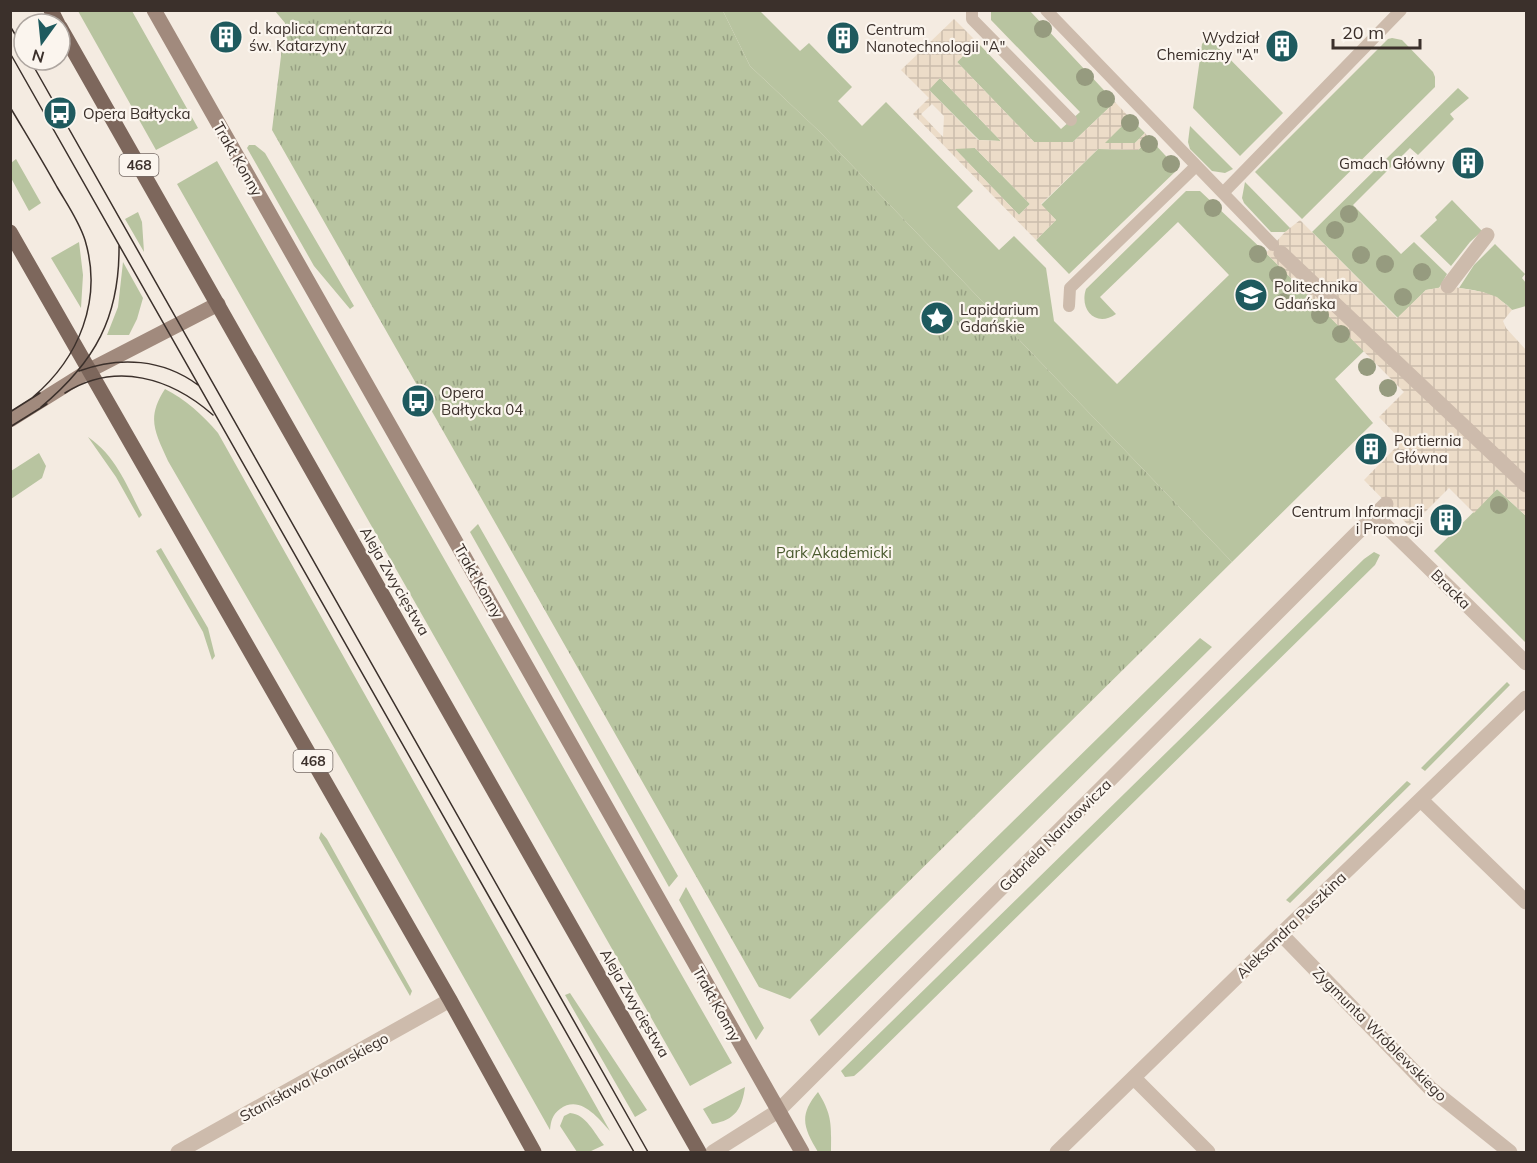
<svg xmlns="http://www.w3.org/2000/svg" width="1537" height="1163" font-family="Mulish,sans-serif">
	<defs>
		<pattern id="park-tufts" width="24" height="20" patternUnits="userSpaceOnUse" patternTransform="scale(1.5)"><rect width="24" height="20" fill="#b8c4a0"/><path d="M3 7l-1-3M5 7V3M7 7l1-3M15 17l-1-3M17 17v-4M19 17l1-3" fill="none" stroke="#97a083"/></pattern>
		<pattern id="plaza-grid" width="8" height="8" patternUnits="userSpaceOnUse" patternTransform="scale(1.5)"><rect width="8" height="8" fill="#ecdcc8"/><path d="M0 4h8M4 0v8" fill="none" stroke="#cbbdac"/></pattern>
	</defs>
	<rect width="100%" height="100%" fill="#f4ebe1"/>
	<path fill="#b8c4a0" d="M78 11H132L198 128 156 150Z
		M723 11H760L800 51 809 43 852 87 838 101 862 126 886 102 973 191 957 207 999 250 1014 236 1046 268 1054 321 1117 384 1229 275 1178 222 1100 297 1116 314C1096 328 1079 310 1086 289L1186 191H1200L1266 253 1364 351 1335 379 1373 423 1232 562 821 133 750 66Z
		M991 11H1030L1115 102 1073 142H1034L957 62 977 42 1061 129 1080 112 991 20Z
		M1208 37 1283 113 1240 156 1193 108 1202 44Z
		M1392 38 1402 40 1433 72 1435 77V87L1302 219 1255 172 1388 39Z
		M940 78 1001 141 979 140 928 89Z
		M1458 88 1469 98 1450 114 1454 119 1418 155 1410 148 1353 205 1401 254 1414 242 1447 274 1439 288 1426 290 1398 318 1312 232Z
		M1130 118 1145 133 1135 143H1104Z
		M1190 126 1233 169 1225 173 1212 171 1190 149 1188 142Z
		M1150 139 1178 169 1069 274 1036 240 1056 220 1041 205 1098 149 1138 150Z
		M249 145H255L265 153 354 306 350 309 314 266 247 148Z
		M954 148H975L1030 204 1019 215Z
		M16 159 41 203 29 211 11 178V163Z
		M217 161 732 1063 690 1086 177 184Z
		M1245 182 1291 229 1285 232H1271L1244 203 1242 198Z
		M1452 200 1482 231 1470 242 1451 266 1420 236 1437 220 1435 217Z
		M138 212 142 222 144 252 125 219Z
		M79 242 83 275 81 308 51 258Z
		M1495 244 1525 274 1522 278 1526 283V306L1512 310C1498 295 1480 290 1459 288L1474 265Z
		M123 262 143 298 137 319 129 335H107L118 307Z
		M165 389C186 400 202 414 218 433L610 1131C598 1118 580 1094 560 1109 552 1115 551 1121 550 1130L340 758 168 461C155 432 146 418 165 389Z
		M88 437C116 456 127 486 142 515L139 518 116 477Z
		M39 453 46 466 42 478 11 499V471Z
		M1497 489 1526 516V643L1434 551Z
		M478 524 678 876 669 887 470 532Z
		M161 548 208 628 215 656 212 660 203 632 156 551Z
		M1374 552 1380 555 1375 565 861 1070 854 1076 845 1077 841 1071 1364 559Z
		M1200 638 1212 647 819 1036 810 1020Z
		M1507 682 1510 685 1425 771 1421 768Z
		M1407 781 1411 784 1290 903 1286 900Z
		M321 832 327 839 412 991 410 996 319 838Z
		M686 887 764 1028 756 1040 679 900Z
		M570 993 647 1110 635 1117 565 995Z
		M745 1087C742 1108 736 1120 712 1124L703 1109Z
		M818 1092C833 1116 831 1126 831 1152H818C804 1128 798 1116 818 1092Z
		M570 1113C586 1114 594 1133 604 1145L589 1152H577L560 1126 564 1116Z"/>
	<path fill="url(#park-tufts)" d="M275 11H723L750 66 821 133 1232 562 790 999 759 987 272 130 285 23Z"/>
	<path fill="url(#plaza-grid)" fill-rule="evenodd" d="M954 19 977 42 957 62 1034 142H1073L1115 102 1130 118 1105 143H1135L1145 133 1150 139 1138 150 1098 149 1041 204 1056 220 1036 240 913 114 929 98 901 70ZM940 78 1000 140V141L978 140 929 90ZM932 104 944 116 943 137 921 114ZM975 148 1030 204 1019 215 955 149Z
		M1300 220 1397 318 1426 290 1448 286 1483 292 1497 297 1512 310 1503 321 1506 328 1526 350V516L1497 489 1474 513 1449 488 1410 527 1364 480 1402 441 1379 417 1404 392 1266 253 1285 232Z"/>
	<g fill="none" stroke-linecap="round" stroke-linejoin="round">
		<path stroke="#cdbbac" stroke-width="12" d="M972 10V19L1071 120
			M1046 10 1273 245
			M1223 193 1401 10
			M1069 306 1070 288 1196 166"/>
		<path stroke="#cdbbac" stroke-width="15" d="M1281 253 1526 485
			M1448 286 1487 235
			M1375 515 1526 663
			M1421 800 1526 902
			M1281 934 1430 1088 1510 1152
			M1134 1078 1208 1152
			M178 1152 450 1000
			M713 1152 778 1111 1386 504
			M1057 1152 1281 934 1526 698"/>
		<path stroke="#a18a7d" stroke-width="15" d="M154 10 802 1152
			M10 420 90 370 218 304"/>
		<path stroke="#7d675c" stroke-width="15" d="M51 10 58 24
			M60 27 699 1152
			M10 232 450 1000 534 1152"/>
		<path stroke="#3b302b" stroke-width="1.5" d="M10 26 24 49
			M10 53 634 1152
			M30 60 648 1152
			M10 107C26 134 42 160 57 187 67 204 79 221 85 240 103 300 79 358 33 397
			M79 371C120 356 163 359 198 385
			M65 393C116 361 171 378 213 415
			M41 407C95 362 120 317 119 245
			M10 412 40 393
			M10 427 47 404"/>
	</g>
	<g fill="#969b7f">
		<circle cx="1043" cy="29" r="9"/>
		<circle cx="1085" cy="77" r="9"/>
		<circle cx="1106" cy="99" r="9"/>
		<circle cx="1130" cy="123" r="9"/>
		<circle cx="1149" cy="144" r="9"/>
		<circle cx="1171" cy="164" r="9"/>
		<circle cx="1213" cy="208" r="9"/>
		<circle cx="1349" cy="214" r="9"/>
		<circle cx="1335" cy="230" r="9"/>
		<circle cx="1258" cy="254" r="9"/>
		<circle cx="1361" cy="255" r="9"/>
		<circle cx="1385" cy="264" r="9"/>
		<circle cx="1422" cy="272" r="9"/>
		<circle cx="1278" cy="275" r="9"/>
		<circle cx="1403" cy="297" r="9"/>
		<circle cx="1284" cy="302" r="9"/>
		<circle cx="1320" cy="315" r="9"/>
		<circle cx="1341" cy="334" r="9"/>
		<circle cx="1367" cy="367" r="9"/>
		<circle cx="1388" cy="388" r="9"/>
		<circle cx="1499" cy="505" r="9"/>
	</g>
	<defs>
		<g id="building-disc" transform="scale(1.725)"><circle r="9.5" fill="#1f5a5e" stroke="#fbf5ee"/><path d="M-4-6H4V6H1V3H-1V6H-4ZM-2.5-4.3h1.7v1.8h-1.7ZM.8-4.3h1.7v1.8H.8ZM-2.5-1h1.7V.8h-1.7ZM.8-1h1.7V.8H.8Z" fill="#fff"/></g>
		<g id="bus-disc" transform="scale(1.725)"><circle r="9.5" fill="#1f5a5e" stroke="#fbf5ee"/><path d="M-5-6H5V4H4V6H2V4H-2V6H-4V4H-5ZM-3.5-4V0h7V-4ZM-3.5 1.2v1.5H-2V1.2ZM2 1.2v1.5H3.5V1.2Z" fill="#fff"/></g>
		<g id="university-disc" transform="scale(1.725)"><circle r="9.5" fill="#1f5a5e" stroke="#fbf5ee"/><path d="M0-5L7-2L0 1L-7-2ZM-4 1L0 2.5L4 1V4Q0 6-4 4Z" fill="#fff"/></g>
		<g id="sight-disc" transform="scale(1.725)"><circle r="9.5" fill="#1f5a5e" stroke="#fbf5ee"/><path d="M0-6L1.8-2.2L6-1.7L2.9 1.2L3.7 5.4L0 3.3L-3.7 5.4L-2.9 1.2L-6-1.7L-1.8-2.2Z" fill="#fff"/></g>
	</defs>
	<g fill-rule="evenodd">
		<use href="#building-disc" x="226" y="37"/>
		<use href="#building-disc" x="843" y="38"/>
		<use href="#building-disc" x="1282" y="46"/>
		<use href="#bus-disc" x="60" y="113"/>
		<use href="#building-disc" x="1468" y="163"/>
		<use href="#university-disc" x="1251" y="295"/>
		<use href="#sight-disc" x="937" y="318"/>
		<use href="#bus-disc" x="418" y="401"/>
		<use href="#building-disc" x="1371" y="449"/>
		<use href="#building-disc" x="1446" y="520"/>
	</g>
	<g text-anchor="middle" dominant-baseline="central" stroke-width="4.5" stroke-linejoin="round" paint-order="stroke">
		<g fill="#fbf5ee" stroke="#756b66" stroke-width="1.5">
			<rect x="119.5" y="154" width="39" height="22" rx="4.5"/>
			<rect x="293.5" y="750" width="39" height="22" rx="4.5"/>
		</g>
		<g font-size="14" font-weight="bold" fill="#3b302b">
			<text x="139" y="165">468</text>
			<text x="313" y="761">468</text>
		</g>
		<g font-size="15" fill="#3b302b" stroke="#fbf5ee" text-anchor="start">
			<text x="249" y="28">d. kaplica cmentarza<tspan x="249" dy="17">św. Katarzyny</tspan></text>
			<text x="866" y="29">Centrum<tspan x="866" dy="17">Nanotechnologii "A"</tspan></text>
			<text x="1259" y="37" text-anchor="end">Wydział<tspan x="1259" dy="17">Chemiczny "A"</tspan></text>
			<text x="83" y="113">Opera Bałtycka</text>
			<text x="1445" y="163" text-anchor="end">Gmach Główny</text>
			<text x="1274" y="286">Politechnika<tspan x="1274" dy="17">Gdańska</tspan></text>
			<text x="960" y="309">Lapidarium<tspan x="960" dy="17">Gdańskie</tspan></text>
			<text x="441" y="392">Opera<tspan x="441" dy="17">Bałtycka 04</tspan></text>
			<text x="1394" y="440">Portiernia<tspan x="1394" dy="17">Główna</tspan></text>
			<text x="1423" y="511" text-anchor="end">Centrum Informacji<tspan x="1423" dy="17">i Promocji</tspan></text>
		</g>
		<g font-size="15" fill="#3b302b" stroke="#fbf5ee">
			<text transform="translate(238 159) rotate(60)">Trakt Konny</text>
			<text transform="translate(395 581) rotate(60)">Aleja Zwycięstwa</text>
			<text transform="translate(479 581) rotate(60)">Trakt Konny</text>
			<text transform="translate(1451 589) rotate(45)">Bracka</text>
			<text transform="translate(1055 835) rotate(-45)">Gabriela Narutowicza</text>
			<text transform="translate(1291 925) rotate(-44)">Aleksandra Puszkina</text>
			<text transform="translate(635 1003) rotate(60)">Aleja Zwycięstwa</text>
			<text transform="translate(717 1004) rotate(61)">Trakt Konny</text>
			<text transform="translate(1380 1034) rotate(45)">Zygmunta Wróblewskiego</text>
			<text transform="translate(314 1077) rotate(-29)">Stanisława Konarskiego</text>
		</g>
		<g font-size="15" fill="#4a5a2e" stroke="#fbf5ee">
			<text x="834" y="552">Park Akademicki</text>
		</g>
	</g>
	<rect width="1537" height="1163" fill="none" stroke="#3b302b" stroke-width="24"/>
	<g transform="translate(42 42) rotate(195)"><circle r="28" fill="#fbf5ee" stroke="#aea6a0" stroke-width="1.5"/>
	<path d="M0-4.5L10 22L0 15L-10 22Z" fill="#1f5a5e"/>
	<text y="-9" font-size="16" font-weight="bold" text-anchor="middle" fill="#3b302b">N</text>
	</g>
	<path d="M1333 39v9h87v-9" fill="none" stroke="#3b302b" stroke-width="3"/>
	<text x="1342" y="39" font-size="18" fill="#3b302b" stroke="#fbf5ee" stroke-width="4.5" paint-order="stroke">20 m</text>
</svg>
